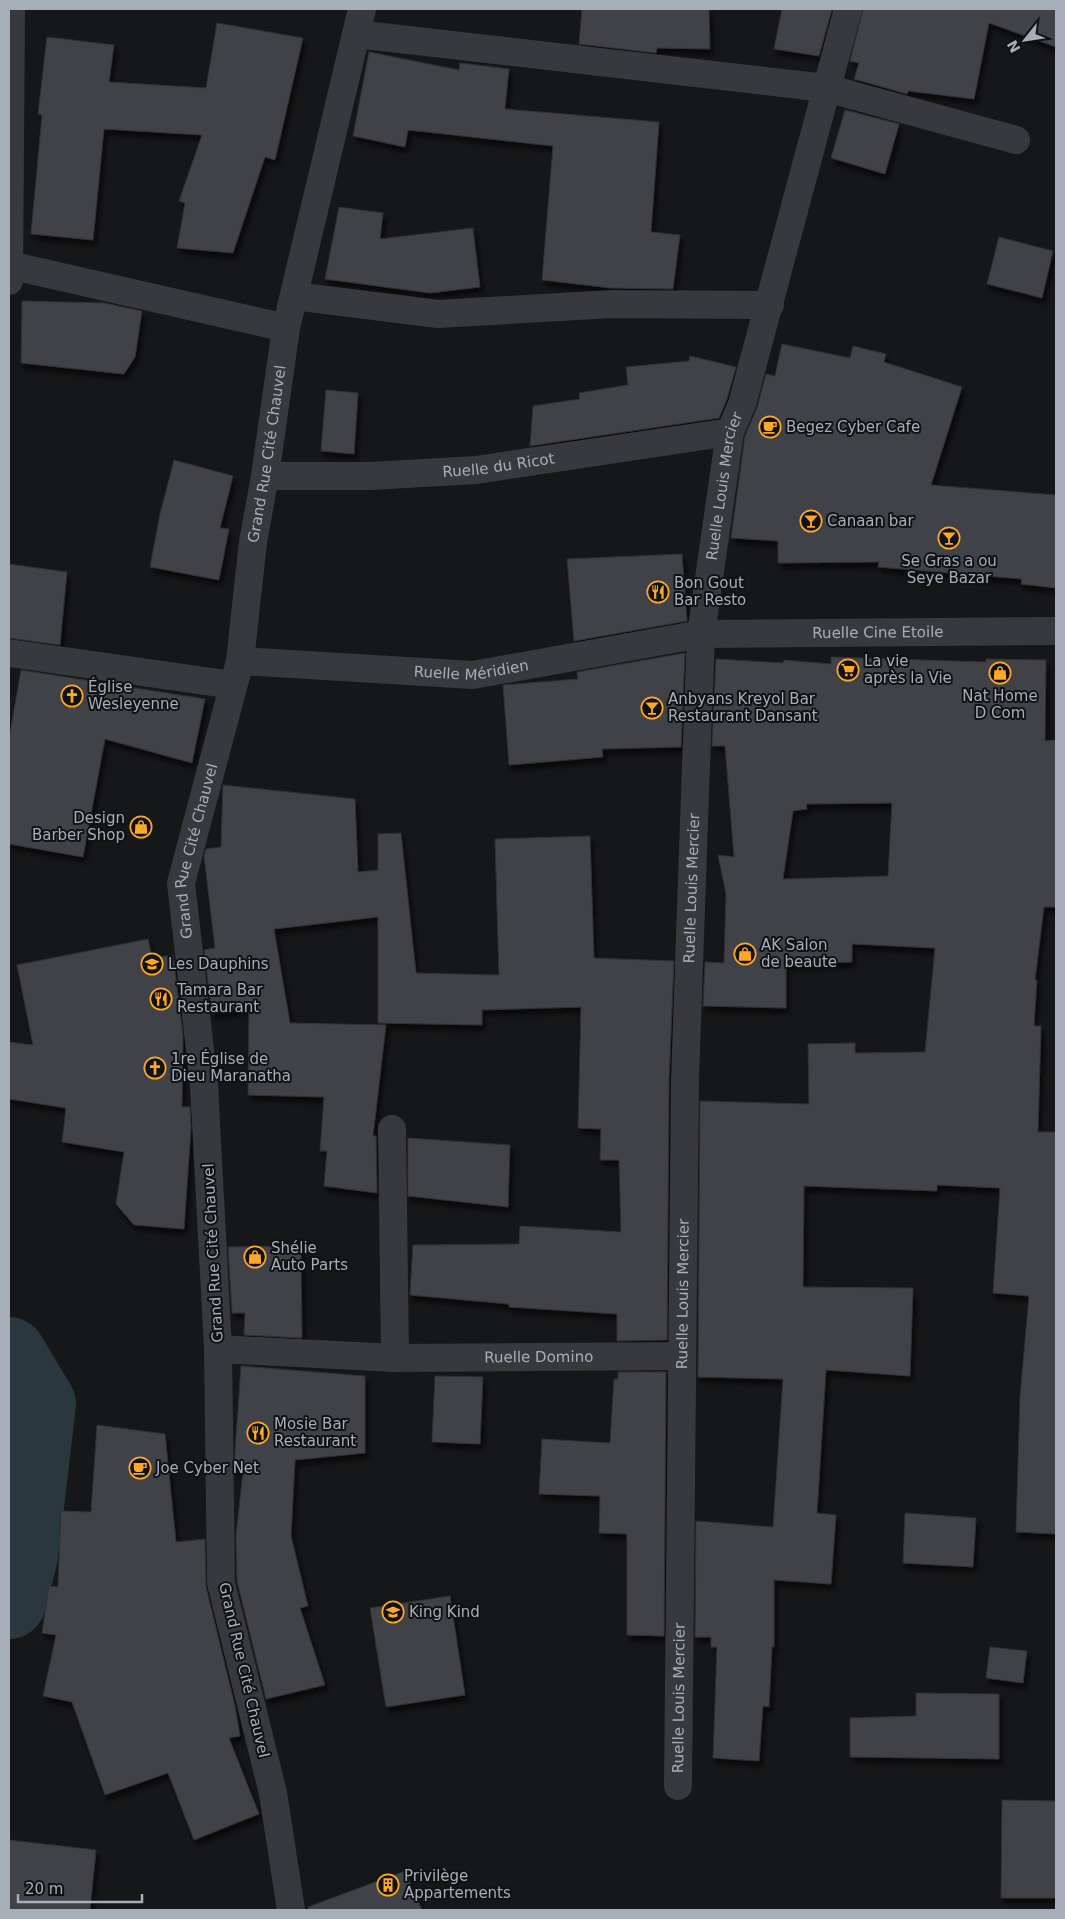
<svg xmlns="http://www.w3.org/2000/svg" width="1065" height="1919" font-family="'DejaVu Sans',sans-serif">
	<defs>
		<filter id="shadow"><feDropShadow dx="3" dy="5.5" stdDeviation="2.5" flood-color="#0009"/></filter>
	</defs>
	<rect width="100%" height="100%" fill="#161719"/>
	<g fill="none" stroke-linecap="round" stroke-linejoin="round">
		<path stroke="#2b373e" stroke-width="74" d="M9 1354 39 1404 21 1556 9 1602"/>
	</g>
	<path fill="#404246" stroke="#303135" fill-rule="evenodd" filter="url(#shadow)" d="M582 9H709L710 49 657 48 656 53 579 44Z
		M782 9H832L819 56 774 49Z
		M863 9H1056V47L989 23 974 99 908 91 907 94 854 79 859 63 850 61Z
		M217 23 303 38 275 160 265 157 233 253 177 248 185 203 179 201 202 135 104 129 93 240 31 234 42 115 38 114 47 37 114 45 109 82 206 88Z
		M369 52 459 70 460 63 509 69 505 109 659 122 651 232 680 235 673 289 611 288 542 280 553 146 408 130 405 147 353 136Z
		M845 110 899 124 885 174 831 158Z
		M339 207 383 213 380 239 473 228 480 287 430 293 325 279Z
		M999 237 1053 251 1042 298 987 284Z
		M22 301 104 303 142 311 135 357 124 374 21 363Z
		M782 344 850 358 853 346 886 354 884 362 962 387 931 485 1056 495V588L1021 584 1022 579 878 567 879 562 778 563V541L731 538 745 436 757 408 766 374 775 376Z
		M690 356 736 367 727 399 719 418 530 446 533 406 580 399 579 393 628 385 626 367 689 361Z
		M326 390 358 393 354 454 321 451Z
		M174 460 233 476 220 528 229 529 219 580 150 567 160 514Z
		M682 554 687 621 574 641 567 559Z
		M9 564 67 572 60 645 9 638Z
		M685 653 681 747 602 749 603 757 509 765 503 685 578 679 577 672Z
		M831 657 986 662V659L1046 660 1045 741 1056 740V907H1044L1035 980H1037L1034 1026H1041L1038 1132H1056V1534L1016 1532 1020 1397 1029 1296 993 1293 1000 1188 937 1185V1191L804 1186 803 1287 913 1288 910 1376 826 1370 817 1513 836 1515 831 1584 774 1580V1647H772L769 1707 763 1706 759 1761 713 1758 717 1647H711V1637H695L696 1521 773 1527 783 1379 698 1377 700 1101 809 1104 808 1044 855 1043V1053L925 1052 935 948 852 944V962L786 964V1008L703 1006 705 962 724 963 726 894 718 855 734 857 725 746H712L716 659 783 663 784 660 831 664ZM892 803 888 876 783 879 793 811 807 809 806 804Z
		M21 670 205 699 192 763 105 739 83 857 9 844V739Z
		M223 785 355 799 358 872 378 870V834L401 833 416 973 499 975 495 839 590 836 594 958 674 961 669 1080 667 1340 617 1341V1314L509 1307V1304L410 1295 413 1245 519 1244 520 1226 621 1232 619 1160H600L601 1129 578 1128 581 1007 482 1010V1025L378 1023V917L274 929 290 1023 386 1025 373 1136H376L377 1193 324 1186 327 1151H320L324 1097 248 1095 249 1007 212 1014 204 950 215 948 204 856 206 849 221 847Z
		M148 939 152 958 173 955 183 1035 182 1107H190L191 1128 184 1229 134 1225 116 1204 124 1152 62 1142 66 1108 9 1099V1042L33 1045 17 965Z
		M408 1138 510 1145 508 1207 408 1196Z
		M301 1246 302 1338 244 1335 245 1313H232L228 1247Z
		M241 1366 365 1376V1453L295 1460 291 1536 308 1606 300 1608 325 1685 266 1699 237 1581 236 1536 243 1472 235 1471V1452Z
		M618 1372H666L664 1636 627 1635V1534L599 1533 600 1496 539 1494 542 1439 610 1443 614 1379H618Z
		M435 1376 483 1377 480 1444 432 1442Z
		M97 1425 165 1434 176 1542 205 1539 206 1587 235 1706 240 1736 229 1738 259 1814 194 1840 168 1773 105 1795 72 1702 43 1696 56 1635 42 1633 49 1586 58 1587 61 1511 91 1512Z
		M905 1513 976 1518 973 1567 903 1563Z
		M450 1596 465 1695 386 1707 370 1608Z
		M990 1647 1027 1651 1023 1683 986 1678Z
		M916 1693 999 1694V1759L850 1757V1718L916 1716Z
		M1002 1800 1056 1801V1898H1001Z
		M9 1840 96 1850 90 1910H9Z
		M405 1871 422 1910H309L308 1907Z"/>
	<g fill="none" stroke-linecap="round" stroke-linejoin="round">
		<g stroke="#37393e" stroke-width="28">
			<path d="M356 34 826 88 1016 140"/>
			<path d="M9 265 286 328"/>
			<path d="M9 281 11 9"/>
			<path d="M294 296 438 314 612 304 770 305"/>
			<path id="s1" d="M265 476H370L476 470 730 432"/>
			<path d="M9 653 233 685"/>
			<path id="s2" d="M240 661 473 675 701 634 1056 631"/>
			<path d="M392 1129 395 1358"/>
			<path id="s3" d="M218 1349 395 1358 682 1356"/>
			<path id="s4" d="M678 1786 685 1080 696 765 701 634 730 432 742 404 848 9"/>
			<path id="s5" d="M291 1910 273 1793 221 1583 218 1349 204 1085 181 883 240 661 253 542 265 476 286 328 362 9"/>
		</g>
	</g>
	<defs>
		<g id="cafe-ring" transform="scale(1.125)"><circle r="9.5" fill="#111214" stroke="#fea829" stroke-width="1.5"/><path d="M-5.5-4.5H6V0H3Q3 3.5 0 3.5H-2.5Q-5.5 3.5-5.5 0ZM3-3.2v2h1.7v-2ZM-6 4.5H4V6H-6Z" fill="#fea829"/></g>
		<g id="bar-ring" transform="scale(1.125)"><circle r="9.5" fill="#111214" stroke="#fea829" stroke-width="1.5"/><path d="M-6-5H6L.8 .8V4.5H3.5V6h-7V4.5H-.8V.8Z" fill="#fea829"/></g>
		<g id="restaurant-ring" transform="scale(1.125)"><circle r="9.5" fill="#111214" stroke="#fea829" stroke-width="1.5"/><path d="M-5-6h1v4h1v-4h1v4h1v-4h1v5L-1.5 .5V6h-2V.5L-5-1ZM5-6V6H3V1.5H1.5Q1.5-4 5-6Z" fill="#fea829"/></g>
		<g id="supermarket-ring" transform="scale(1.125)"><circle r="9.5" fill="#111214" stroke="#fea829" stroke-width="1.5"/><path d="M-6-5.5h2.5l.6 2H6L4.5 2H-2.5L-4.4-4H-6ZM-1.5 3.2a1.3 1.3 0 1 0 .1 0ZM3 3.2a1.3 1.3 0 1 0 .1 0Z" fill="#fea829"/></g>
		<g id="shop-ring" transform="scale(1.125)"><circle r="9.5" fill="#111214" stroke="#fea829" stroke-width="1.5"/><path d="M-5-2.5h2.3a2.7 3.5 0 0 1 5.4 0H5L5.5 6h-11ZM-1.5-2.5h3a1.5 2.3 0 0 0-3 0Z" fill="#fea829"/></g>
		<g id="church-ring" transform="scale(1.125)"><circle r="9.5" fill="#111214" stroke="#fea829" stroke-width="1.5"/><path d="M-1.2-6h2.4v3.5h3.3v2.4h-3.3V6h-2.4V-.1h-3.3v-2.4h3.3Z" fill="#fea829"/></g>
		<g id="school-ring" transform="scale(1.125)"><circle r="9.5" fill="#111214" stroke="#fea829" stroke-width="1.5"/><path d="M0-5L7-2L0 1L-7-2ZM-4 1L0 2.5L4 1V4Q0 6-4 4Z" fill="#fea829"/></g>
		<g id="building-ring" transform="scale(1.125)"><circle r="9.5" fill="#111214" stroke="#fea829" stroke-width="1.5"/><path d="M-4-6H4V6H1V3H-1V6H-4ZM-2.5-4.3h1.7v1.8h-1.7ZM.8-4.3h1.7v1.8H.8ZM-2.5-1h1.7V.8h-1.7ZM.8-1h1.7V.8H.8Z" fill="#fea829"/></g>
	</defs>
	<g fill-rule="evenodd">
		<use href="#cafe-ring" x="770" y="427"/>
		<use href="#bar-ring" x="811" y="521"/>
		<use href="#bar-ring" x="949" y="538"/>
		<use href="#restaurant-ring" x="658" y="592"/>
		<use href="#supermarket-ring" x="848" y="670"/>
		<use href="#shop-ring" x="1000" y="673"/>
		<use href="#church-ring" x="72" y="696"/>
		<use href="#bar-ring" x="652" y="708"/>
		<use href="#shop-ring" x="141" y="827"/>
		<use href="#shop-ring" x="745" y="954"/>
		<use href="#school-ring" x="152" y="964"/>
		<use href="#restaurant-ring" x="161" y="999"/>
		<use href="#church-ring" x="155" y="1068"/>
		<use href="#shop-ring" x="255" y="1257"/>
		<use href="#restaurant-ring" x="258" y="1433"/>
		<use href="#cafe-ring" x="140" y="1468"/>
		<use href="#school-ring" x="393" y="1612"/>
		<use href="#building-ring" x="388" y="1885"/>
	</g>
	<g text-anchor="middle" dominant-baseline="central" stroke-width="4" stroke-linejoin="round" paint-order="stroke">
		<g font-size="15" fill="#a8aeb9" stroke="#111214" text-anchor="start">
			<text x="786" y="427">Begez Cyber Cafe</text>
			<text x="827" y="521">Canaan bar</text>
			<text x="949" y="561" text-anchor="middle">Se Gras a ou<tspan x="949" dy="17">Seye Bazar</tspan></text>
			<text x="674" y="583">Bon Gout<tspan x="674" dy="17">Bar Resto</tspan></text>
			<text x="864" y="661">La vie<tspan x="864" dy="17">après la Vie</tspan></text>
			<text x="88" y="687">Église<tspan x="88" dy="17">Wesleyenne</tspan></text>
			<text x="1000" y="696" text-anchor="middle">Nat Home<tspan x="1000" dy="17">D Com</tspan></text>
			<text x="668" y="699">Anbyans Kreyol Bar<tspan x="668" dy="17">Restaurant Dansant</tspan></text>
			<text x="125" y="818" text-anchor="end">Design<tspan x="125" dy="17">Barber Shop</tspan></text>
			<text x="761" y="945">AK Salon<tspan x="761" dy="17">de beaute</tspan></text>
			<text x="168" y="964">Les Dauphins</text>
			<text x="177" y="990">Tamara Bar<tspan x="177" dy="17">Restaurant</tspan></text>
			<text x="171" y="1059">1re Église de<tspan x="171" dy="17">Dieu Maranatha</tspan></text>
			<text x="271" y="1248">Shélie<tspan x="271" dy="17">Auto Parts</tspan></text>
			<text x="274" y="1424">Mosie Bar<tspan x="274" dy="17">Restaurant</tspan></text>
			<text x="156" y="1468">Joe Cyber Net</text>
			<text x="409" y="1612">King Kind</text>
			<text x="404" y="1876">Privilège<tspan x="404" dy="17">Appartements</tspan></text>
		</g>
		<g font-size="15" fill="#a8aeb9" stroke="#111214">
			<text stroke="none"><textPath href="#s5" startOffset="1475">Grand Rue Cité Chauvel</textPath></text>
			<text stroke="none"><textPath href="#s1" startOffset="234">Ruelle du Ricot</textPath></text>
			<text stroke="none"><textPath href="#s4" startOffset="1302">Ruelle Louis Mercier</textPath></text>
			<text stroke="none"><textPath href="#s2" startOffset="642">Ruelle Cine Etoile</textPath></text>
			<text stroke="none"><textPath href="#s2" startOffset="232">Ruelle Méridien</textPath></text>
			<text stroke="none"><textPath href="#s5" startOffset="1070">Grand Rue Cité Chauvel</textPath></text>
			<text stroke="none"><textPath href="#s4" startOffset="898">Ruelle Louis Mercier</textPath></text>
			<text transform="translate(213 1253) rotate(-93)">Grand Rue Cité Chauvel</text>
			<text stroke="none"><textPath href="#s4" startOffset="492">Ruelle Louis Mercier</textPath></text>
			<text stroke="none"><textPath href="#s3" startOffset="321">Ruelle Domino</textPath></text>
			<text transform="translate(244 1670) rotate(77)">Grand Rue Cité Chauvel</text>
			<text stroke="none"><textPath href="#s4" startOffset="88">Ruelle Louis Mercier</textPath></text>
		</g>
	</g>
	<rect width="1065" height="1919" fill="none" stroke="#a8aeb9" stroke-width="20"/>
	<g transform="translate(1025 40) rotate(240)" stroke="#111214" stroke-width="4" paint-order="stroke">
	<path d="M0-4L9 19L0 12L-9 19Z" fill="#a8aeb9"/>
	<text y="-8" font-size="14" font-weight="bold" text-anchor="middle" fill="#a8aeb9">N</text>
	</g>
	<path d="M18 1894v8h124v-8" fill="none" stroke="#a8aeb9" stroke-width="2.5"/>
	<text x="25" y="1894" font-size="15" fill="#a8aeb9" stroke="#111214" stroke-width="4" paint-order="stroke">20 m</text>
</svg>
